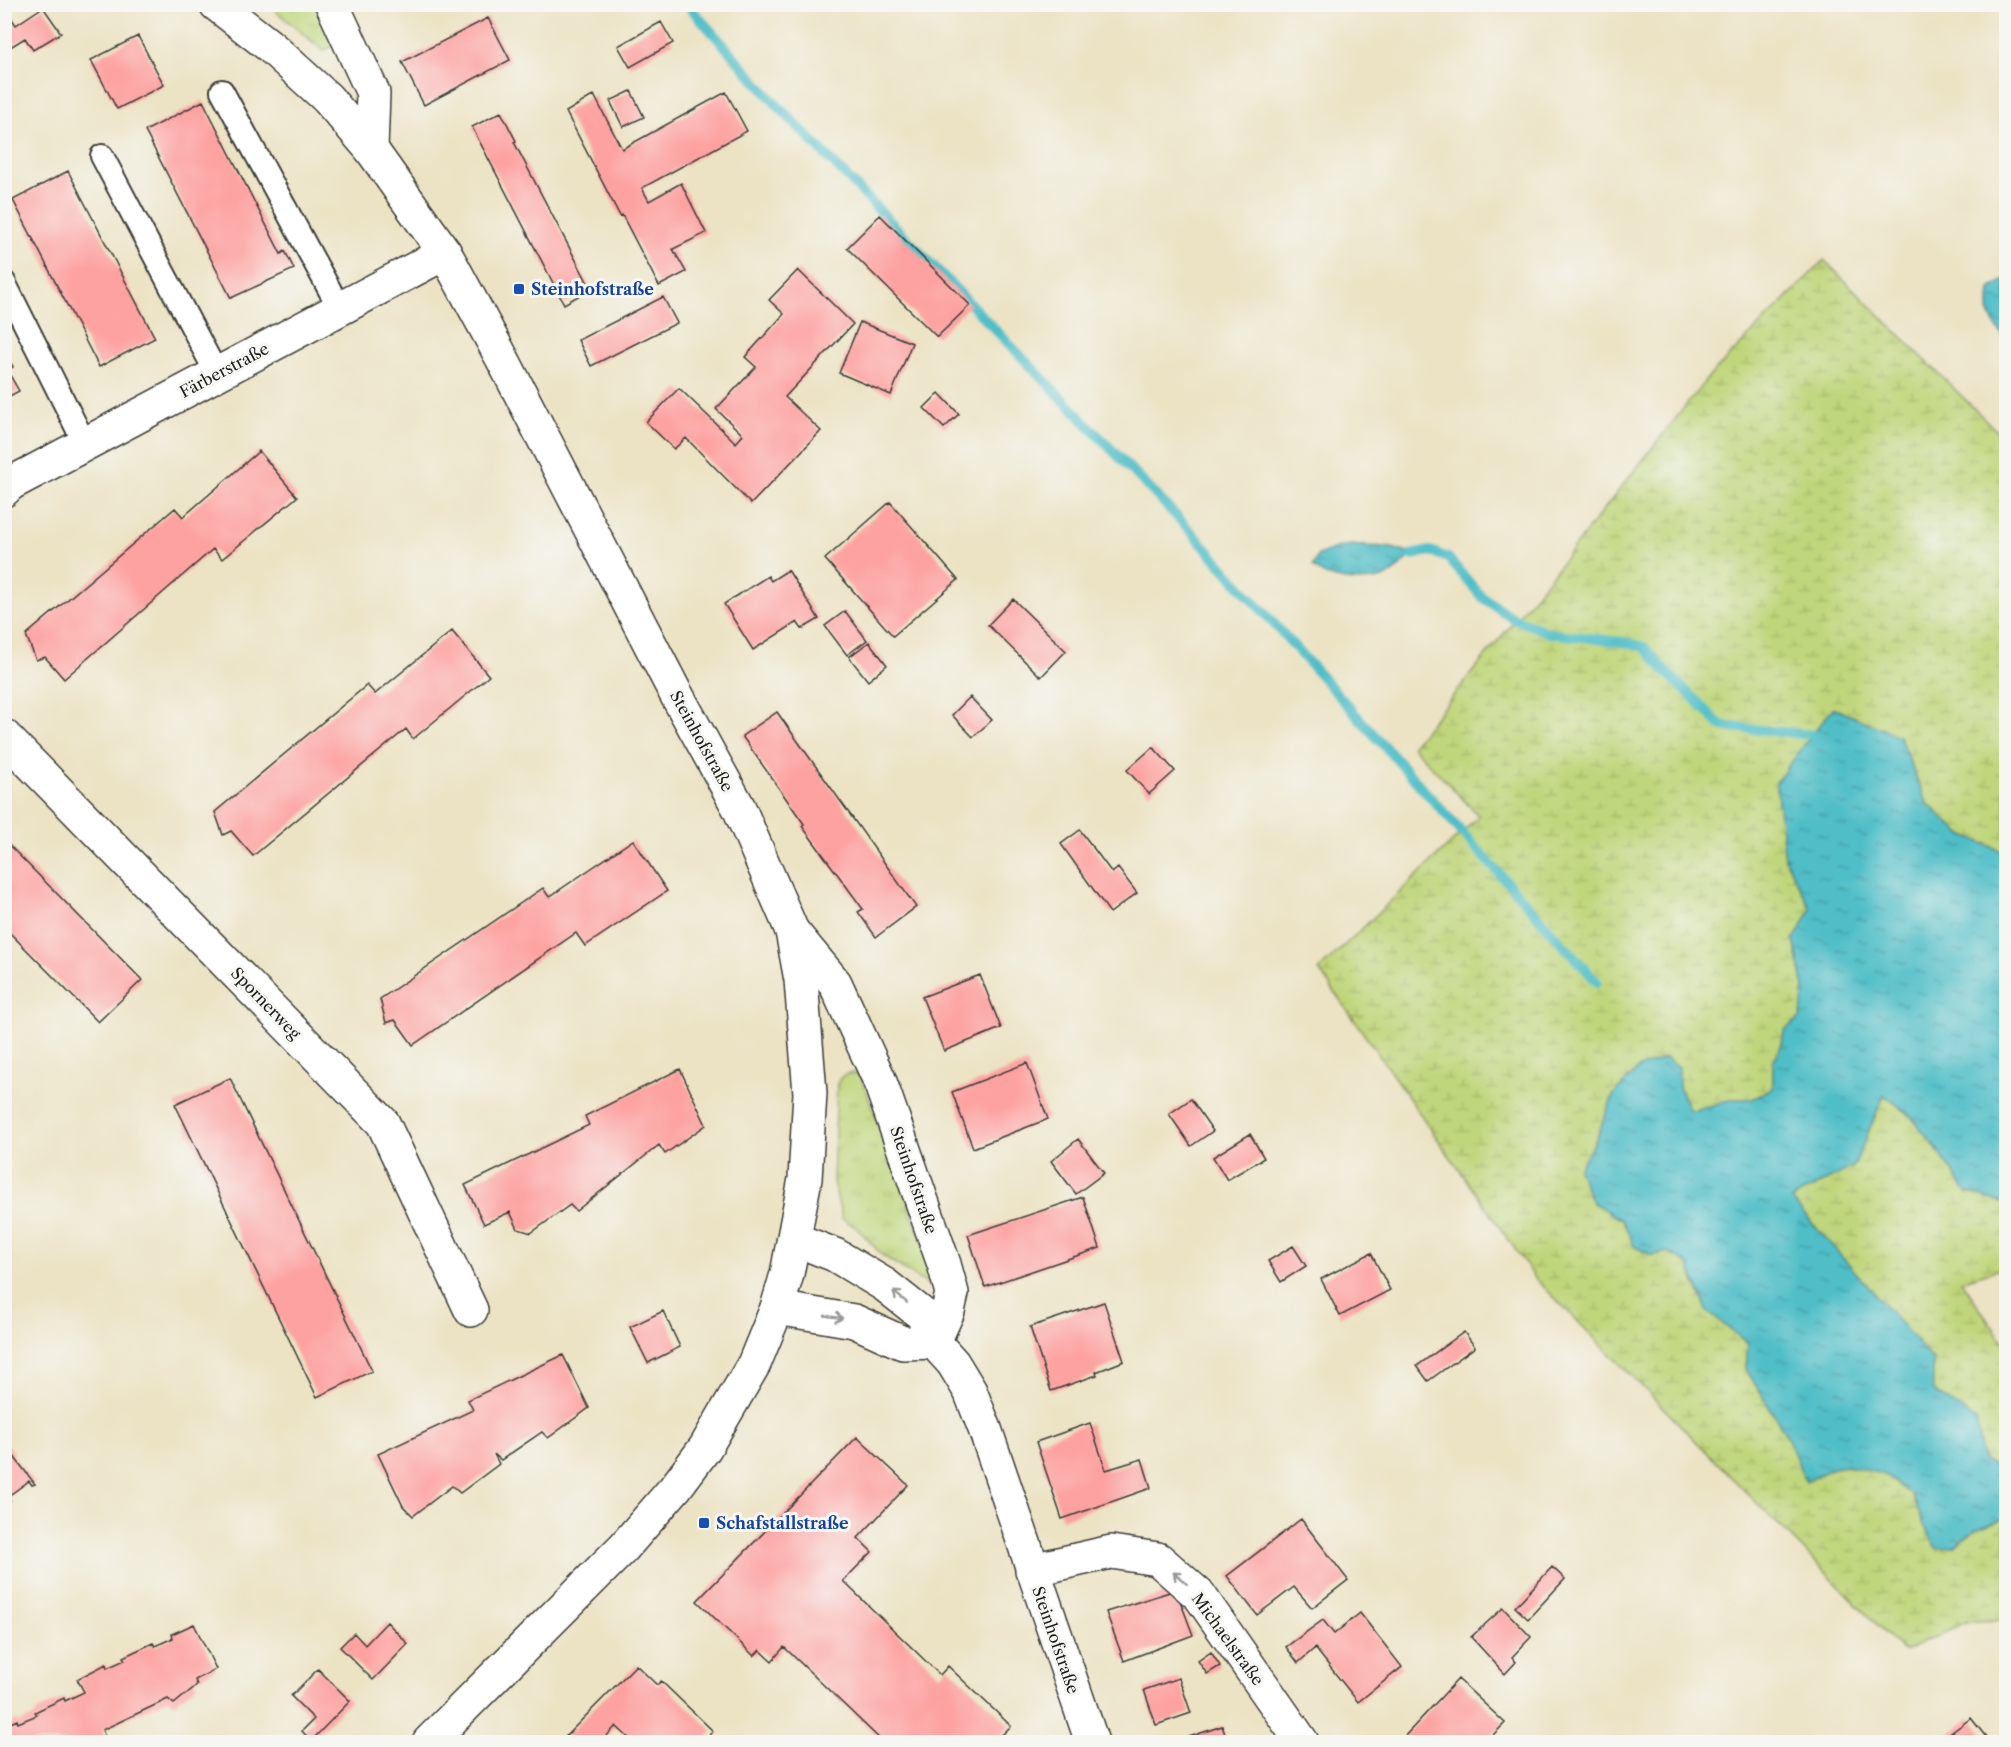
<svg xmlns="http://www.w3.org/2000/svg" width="2011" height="1747" font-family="'Libre Caslon Text',serif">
	<defs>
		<pattern id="grass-tufts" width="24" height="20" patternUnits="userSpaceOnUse" patternTransform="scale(1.5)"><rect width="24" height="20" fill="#c0d67b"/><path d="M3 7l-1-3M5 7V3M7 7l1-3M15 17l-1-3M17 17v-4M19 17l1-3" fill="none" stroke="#a4b76a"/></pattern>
		<pattern id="wetland-marsh" width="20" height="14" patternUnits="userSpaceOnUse" patternTransform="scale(1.5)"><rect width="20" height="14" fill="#c0d67b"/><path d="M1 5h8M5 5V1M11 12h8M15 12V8" fill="none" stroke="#a4b76a"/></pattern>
		<pattern id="water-ripples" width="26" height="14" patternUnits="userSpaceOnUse" patternTransform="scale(1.5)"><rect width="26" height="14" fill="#50bec7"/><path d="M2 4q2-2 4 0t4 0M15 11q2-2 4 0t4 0" fill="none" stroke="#429aa1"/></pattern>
	</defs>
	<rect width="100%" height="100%" fill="#f6f6f2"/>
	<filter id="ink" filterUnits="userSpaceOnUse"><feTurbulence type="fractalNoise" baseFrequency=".0167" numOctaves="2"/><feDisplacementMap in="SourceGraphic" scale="12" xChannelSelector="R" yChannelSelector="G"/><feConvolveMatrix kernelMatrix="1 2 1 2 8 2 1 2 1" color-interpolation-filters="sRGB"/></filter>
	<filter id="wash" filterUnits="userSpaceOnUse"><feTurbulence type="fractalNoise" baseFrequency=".008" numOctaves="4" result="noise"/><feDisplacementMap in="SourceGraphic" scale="24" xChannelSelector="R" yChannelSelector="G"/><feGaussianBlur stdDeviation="1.35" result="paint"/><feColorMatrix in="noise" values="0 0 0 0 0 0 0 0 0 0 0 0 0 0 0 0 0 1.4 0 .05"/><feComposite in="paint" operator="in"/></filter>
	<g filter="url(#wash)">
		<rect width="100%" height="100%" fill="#ece3c4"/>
		<path fill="url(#grass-tufts)" stroke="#6e794c" stroke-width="1.5" d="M271 5H319L336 44 324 51 277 12Z
			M849 1073 860 1074 937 1282 934 1289 882 1255 858 1229 842 1218 833 1181 837 1084 841 1077Z"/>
		<path fill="url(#wetland-marsh)" stroke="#6e794c" stroke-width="1.5" d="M1824 260 2006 440V853L1960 833 1926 802 1899 736 1785 859 1811 909 1794 940 1804 987 1801 1017 1784 1031 1782 1044 1773 1063V1088L1752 1099H1733L1690 1111 1679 1087 1614 1094 1596 1140 1578 1169 1592 1202 1623 1221 1634 1246 1651 1255 1669 1252 1689 1265 1694 1281 1708 1312 1748 1344 1746 1369 1787 1436 1806 1482 1832 1468 1847 1466 1883 1474 1912 1495 1925 1527 1955 1546 1977 1528 2006 1518V1620L1968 1621 1904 1652 1536 1279 1319 970 1479 816 1412 746 1560 565 1706 380Z
			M1884 1095 1909 1114 1938 1151 1967 1192 2006 1204V1267L1961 1281 2006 1346V1470L1982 1461 1976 1420 1933 1391 1791 1199 1854 1166Z"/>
		<path fill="url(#water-ripples)" stroke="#366d72" stroke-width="1.5" d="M2006 279V340C1990 319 1987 317 1990 289Z
			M1351 545C1375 548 1389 543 1411 555 1404 561 1397 570 1389 575 1373 585 1326 582 1313 566L1318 555 1336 548Z
			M1833 708 1899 736 1926 802 1960 833 2006 853V1204L1967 1192 1938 1151 1909 1114 1884 1095 1854 1166 1791 1199 1933 1360V1391L1976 1420 1983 1461 2006 1470V1518L1977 1528 1955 1546 1937 1549 1925 1527 1912 1495 1883 1474 1847 1466 1832 1468 1806 1482 1787 1436 1746 1369 1748 1344 1708 1312 1689 1265 1669 1252 1651 1255 1634 1246 1623 1221 1592 1202 1578 1169 1596 1140 1614 1094 1639 1068 1665 1058 1679 1067V1087L1690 1111 1733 1099H1752L1773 1088V1063L1782 1044 1784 1031 1801 1017 1804 987 1794 940 1811 909 1785 859 1776 782Z"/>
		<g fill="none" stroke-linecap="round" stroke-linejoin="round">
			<path stroke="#50bec7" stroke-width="10" d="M687 4 778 106 1184 524 1597 982
				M1411 555 1430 551 1448 558 1482 597 1513 618 1550 633 1630 643 1644 647 1665 671 1697 701 1721 726 1813 735"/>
		</g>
		<g id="blocks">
			<path fill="#fda2a0" d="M4 7 16 25 43 7 61 33 33 50 25 38 4 51Z
				M488 18 510 60 424 105 402 62Z
				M661 22 673 43 630 67 618 46Z
				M138 36 164 85 117 109 91 60Z
				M631 91 644 117 623 127 610 101Z
				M726 92 747 131 642 188 649 201 681 183 706 233 673 249 686 272 659 286 622 215 620 216 566 112 594 95 622 149Z
				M203 101 281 254 285 251 294 269 231 298 145 131Z
				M501 112 516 141 514 142 591 289 564 304 472 127Z
				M68 171 155 338 99 367 13 200Z
				M880 215 970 305 937 337 847 248Z
				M798 270 853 324 785 397 821 431 751 504 686 438 674 449 646 422 679 388 736 443 743 435 716 409 756 367 745 357 784 314 769 300Z
				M663 297 677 323 591 366 578 340Z
				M860 322 912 343 891 395 839 373Z
				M4 350 13 367 7 370 19 391 4 399Z
				M939 393 959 414 944 428 924 408Z
				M259 451 297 497 222 559 213 549 64 679 45 657 36 660 26 635 175 508 183 517Z
				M890 502 958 580 893 636 825 559Z
				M788 570 819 619 802 629 797 622 753 650 724 604 768 576 771 581Z
				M1013 599 1066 651 1041 677 988 625Z
				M845 611 867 640 847 655 825 626Z
				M452 631 489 676 413 739 406 729 253 856 231 831 223 835 215 812 367 685 375 694Z
				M869 642 887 665 868 681 849 657Z
				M970 697 992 720 973 737 952 715Z
				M777 712 916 907 876 937 858 912 863 909 802 826 804 824 742 736Z
				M1153 747 1175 771 1149 794 1127 770Z
				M1080 830 1112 873 1118 868 1137 893 1110 913 1061 844Z
				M4 840 142 980 98 1022 4 927Z
				M633 840 667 891 585 946 576 933 413 1045 395 1020 386 1023 380 999 543 888 549 897Z
				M980 975 1001 1028 944 1051 922 997Z
				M1027 1063 1048 1119 973 1148 952 1092Z
				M680 1069 706 1125 665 1154 659 1145 576 1211 570 1205 531 1233 518 1229 510 1212 484 1224 465 1185 589 1125 585 1116Z
				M230 1078 372 1371 317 1397 175 1104Z
				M1191 1099 1213 1131 1191 1146 1169 1114Z
				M1250 1134 1264 1158 1227 1180 1213 1157Z
				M1078 1139 1104 1173 1076 1194 1051 1161Z
				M1083 1197 1100 1248 985 1287 968 1235Z
				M1293 1246 1306 1266 1281 1282 1268 1261Z
				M1371 1253 1390 1290 1340 1316 1321 1279Z
				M1104 1302 1124 1361 1096 1372 1097 1375 1051 1391 1030 1327Z
				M663 1311 680 1347 648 1363 630 1327Z
				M1464 1332 1475 1347 1428 1381 1417 1366Z
				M563 1355 589 1408 548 1438 542 1432 501 1460 494 1454 499 1464 460 1493 452 1486 413 1516 403 1506 378 1454 473 1410 468 1400Z
				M1090 1423 1106 1470 1142 1459 1151 1488 1062 1519 1036 1442Z
				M857 1437 908 1485 858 1538 872 1552 843 1581 940 1675 948 1666 1011 1726 995 1742H883L784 1647 772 1661 760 1650 754 1656 697 1601Z
				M4 1440 14 1452 12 1454 35 1484 32 1485 29 1481 7 1497 10 1501 4 1506Z
				M1301 1519 1348 1580 1312 1608 1294 1587 1257 1615 1227 1576Z
				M1552 1567 1565 1579 1528 1619 1515 1607Z
				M1176 1590 1193 1635 1124 1661 1106 1612Z
				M1503 1608 1531 1637 1512 1657 1516 1662 1505 1674 1471 1637Z
				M1360 1613 1402 1667 1358 1702 1315 1648 1298 1663 1286 1647 1323 1620 1334 1634Z
				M387 1622 408 1644 373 1680 340 1647 354 1633 365 1645Z
				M194 1624 216 1669 195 1680 197 1685 174 1704 168 1699 102 1730 107 1740 104 1742H4V1726L17 1720 18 1723 37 1715 35 1712 64 1698 65 1701 84 1692 77 1679 106 1664 107 1668 125 1660 123 1657 153 1643 155 1646 173 1638 172 1634Z
				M1211 1652 1220 1666 1207 1674 1198 1661Z
				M636 1665 657 1685 661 1681 713 1731 702 1742H633L616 1726 601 1742H573L566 1736Z
				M318 1669 350 1701 311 1741 302 1731 314 1719 291 1696Z
				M1179 1678 1191 1713 1156 1725 1144 1690Z
				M1458 1679 1505 1723 1486 1742H1410L1404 1737Z
				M1971 1718 1990 1742H1939Z
				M1222 1726 1228 1742H1174Z"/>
		</g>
	</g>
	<g filter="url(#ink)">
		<use href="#blocks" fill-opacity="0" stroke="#3b3a35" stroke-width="1.5"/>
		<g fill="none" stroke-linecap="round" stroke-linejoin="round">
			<g stroke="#3b3a35" stroke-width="26">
				<path id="lane" d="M222 91 340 309
					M102 156 217 374
					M4 282 85 444"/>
			</g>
			<g stroke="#3b3a35" stroke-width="36">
				<path id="street" d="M332 4 373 93 371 149
					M4 490 10 484 445 253
					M4 736 383 1123 471 1310
					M792 931 835 983 879 1079 944 1264 952 1293 948 1311 934 1342
					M794 1239 835 1255 885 1285 923 1315 934 1342 953 1363 970 1391 985 1429 1092 1742
					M777 1308 854 1321 903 1343 934 1342
					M1032 1570 1111 1552 1158 1559 1200 1596 1302 1742"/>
			</g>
			<g stroke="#3b3a35" stroke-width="36">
				<path id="secondary" d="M216 4 271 47 327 98 371 149 445 253 502 358 675 692 739 808 792 931 801 980 810 1093 805 1179 787 1274 777 1308 754 1364 705 1448 676 1487 624 1547 429 1742"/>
			</g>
			<use href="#lane" stroke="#fff" stroke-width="22"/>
			<use href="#street" stroke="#fff" stroke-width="33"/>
			<use href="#secondary" stroke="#fff" stroke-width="33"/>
		</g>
		<defs><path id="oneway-shaft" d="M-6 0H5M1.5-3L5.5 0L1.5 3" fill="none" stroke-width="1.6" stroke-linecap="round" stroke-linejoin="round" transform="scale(1.5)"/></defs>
		<g stroke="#999">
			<use href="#oneway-shaft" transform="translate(900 1297) rotate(-141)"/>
			<use href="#oneway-shaft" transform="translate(834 1317) rotate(9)"/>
			<use href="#oneway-shaft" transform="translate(1180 1578) rotate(-139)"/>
		</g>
	</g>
	<g fill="#1a4fb4" stroke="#f6f6f2" stroke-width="2">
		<rect x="513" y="283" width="12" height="12" rx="3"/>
		<rect x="698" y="1517" width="12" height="12" rx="3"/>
	</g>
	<g text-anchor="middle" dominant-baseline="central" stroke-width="6" stroke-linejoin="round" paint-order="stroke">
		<g font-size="16" font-weight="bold" fill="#164399" stroke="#f6f6f2" text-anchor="start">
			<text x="531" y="289">Steinhofstraße</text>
			<text x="716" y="1523">Schafstallstraße</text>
		</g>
		<g font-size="16" fill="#1c1c1c" stroke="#f6f6f2">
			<text transform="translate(224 370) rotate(-28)">Färberstraße</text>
			<text transform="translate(702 741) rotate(61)">Steinhofstraße</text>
			<text transform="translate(266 1003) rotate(46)">Spornerweg</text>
			<text transform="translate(914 1180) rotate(71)">Steinhofstraße</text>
			<text transform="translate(1228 1639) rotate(54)">Michaelstraße</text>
			<text transform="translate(1056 1640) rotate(71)">Steinhofstraße</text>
		</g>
	</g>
	<rect width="2011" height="1747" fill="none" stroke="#f6f6f2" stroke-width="24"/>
</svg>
